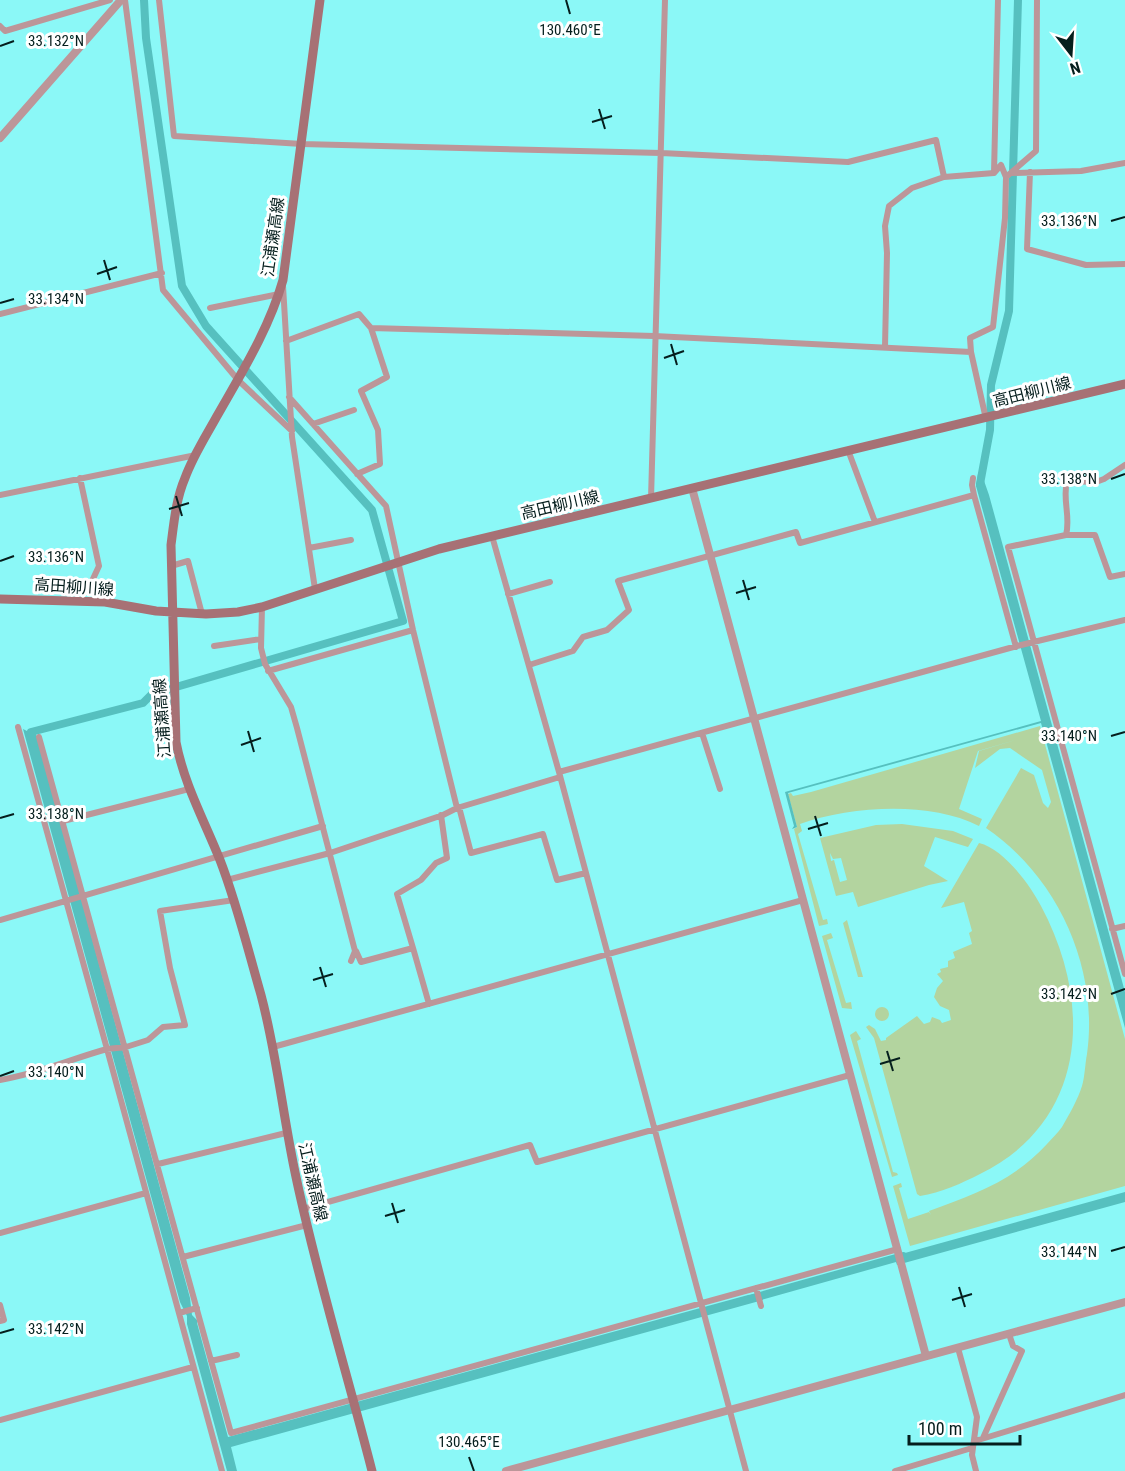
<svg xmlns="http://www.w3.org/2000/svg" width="1125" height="1471" font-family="'Roboto Condensed','Noto Sans JP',sans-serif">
	<rect width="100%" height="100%" fill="#8bf8f7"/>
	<path fill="#b3d49f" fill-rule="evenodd" d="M1040 726 1125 1039V1186L910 1246 893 1186 901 1183 902 1187 899 1188 908 1219 929 1212 931 1215 929 1211C975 1194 1013 1181 1047 1144 1052 1138 1058 1133 1062 1127 1069 1115 1078 1099 1082 1086 1085 1076 1085 1064 1087 1054 1099 968 1058 877 986 828L1021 768 1034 775 1043 803 1048 808 1051 802 1042 770 1010 748 1000 749 975 768 979 751 1022 738 978 751 959 809 982 819 979 826C929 801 852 806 800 824L802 831 798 834 823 920 827 919 828 924 819 926 794 829 797 827 788 794 791 793 793 796 811 792Z
		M902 824 953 831 973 839 968 847 935 837 924 866 948 881 929 885 858 907 853 892 836 896 820 838 876 825ZM830 853 833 859 841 858 847 880 840 882 834 860 831 861Z
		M979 843C1004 849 1030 885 1041 906 1093 1003 1088 1121 980 1174 962 1183 941 1193 920 1196L917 1194 874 1038 866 1027 869 1025 875 1029 881 1041 886 1040V1038L917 1016 924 1024 930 1022 932 1017 940 1020 942 1023 951 1020 949 1010 940 1006 934 997 937 988 943 981 937 974 941 972 940 969 948 967V961L955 958 953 952 972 944 969 933 972 931 964 902 941 908Z
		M847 920 863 977H858L843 923Z
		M831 933 833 938 827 940 846 1003 851 1002 852 1009 842 1008 822 936Z
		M875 1014a7 7 0 1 1 14 0a7 7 0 1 1-14 0Z
		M856 1031 861 1039 857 1041 893 1172 897 1173 898 1175 892 1177 850 1035Z"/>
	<path fill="#56c0bf" d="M978 474 982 475 989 495 1125 992V1028L1041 723 788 793 797 827 792 829 794 826 785 792 1041 721 976 486Z
		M23 729 37 736 190 1298 192 1315 198 1321 197 1323 228 1437 748 1295 761 1293 763 1300 231 1447 237 1471H227L187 1324V1316L180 1302Z
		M1125 1192V1202L897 1265 894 1256Z"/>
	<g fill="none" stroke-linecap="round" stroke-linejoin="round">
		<path stroke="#56c0bf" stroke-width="8" d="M980 484 990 430 991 385 1009 311 1018 0
			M34 743 31 732 143 703 152 694 403 621 372 510 206 326 182 286 146 38 144 0
			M753 1298 903 1256"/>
		<path stroke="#bc9699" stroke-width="6" d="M125 0 163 290 238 380 292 431
			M159 0 174 136 302 144 661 153 848 162 936 140 944 177 994 173 1001 165 1006 177 1005 218 993 327 970 338 971 352 986 419
			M0 26 5 31 110 0
			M1030 172 1027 249 1086 265 1125 264
			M994 173 998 0
			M1012 173 1081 171 1125 163
			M1006 177 1036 151 1037 0
			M283 286 292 437 315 589
			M210 308 279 294
			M0 314 162 273
			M371 328 654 336 971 352
			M286 341 359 314 371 328 387 377 361 391 378 430 380 464 357 474
			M885 347 887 253 885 226 889 206 912 188 944 177
			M289 397 386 506 413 630 457 808
			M313 424 354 410
			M848 450 875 522
			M1125 465 1104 479 1096 482 1067 481C1062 499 1071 517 1066 535L1008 547 1125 974
			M80 478 99 566 92 581 105 602
			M973 478 972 485 974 495 1016 647
			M0 495 196 455
			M651 499 665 0
			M1066 535H1095L1110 577 1125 574
			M492 536 559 772 746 1471
			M309 548 351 540
			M171 566 188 561 202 614
			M508 594 550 582
			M262 607 261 648 265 664 291 707 297 728 355 951 351 961
			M214 646 261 639
			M529 665 573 651 583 637 607 630 629 610 618 581 796 532 800 543 974 495
			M268 671 413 630
			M702 733 720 789
			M39 737 231 1433 898 1249
			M559 772 1017 646 1125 620
			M459 807 471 853 543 834 557 880 586 873
			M63 821 189 789
			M227 880 330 853 443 815 457 808 560 777
			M0 920 323 826
			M1112 929 1125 926
			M413 948 397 894 421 880 436 863 447 858 441 815
			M356 951 361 962 413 948 429 1004
			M273 1047 803 900
			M0 1080C37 1074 71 1059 107 1049L18 727
			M158 1164 286 1133
			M303 1209 530 1145 537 1162 850 1075
			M0 1233 146 1193
			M183 1257 307 1225
			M756 1288 761 1306
			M0 1305 4 1320 0 1321
			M179 1313 197 1308
			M958 1348 977 1417 972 1455 976 1471
			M211 1361 237 1355
			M0 1420 193 1367
			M983 1438 1022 1351 1013 1346 1009 1334
			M975 1441 1125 1395
			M222 1471 107 1049 126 1047 148 1040 163 1027 185 1025 170 968 160 911 234 900
			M895 1471 972 1448"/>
		<path stroke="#bc9699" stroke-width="8" d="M0 138 121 0
			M692 488 926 1356
			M506 1471 1125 1302"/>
		<path stroke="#a77175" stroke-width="9" d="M320 0 283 280C269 329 242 372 217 416 206 436 193 456 185 478 176 499 174 522 171 545L176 742C184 784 204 820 220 860 237 904 248 950 261 995 277 1055 283 1117 296 1177 317 1276 347 1373 372 1471
			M0 599 105 602 156 611 206 614 238 612 262 607 439 549 1125 384"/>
	</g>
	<path fill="none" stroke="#051e1d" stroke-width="2" d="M566 0 570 14M0 46 14 41M599 109 605 129M592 122 612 116M1111 221 1125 217M104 260 110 280M97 274 117 267M0 303 14 299M671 344 677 365M664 358 684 351M1111 479 1125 474M176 496 182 516M169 509 189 503M0 561 14 556M743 580 749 600M736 593 756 587M248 731 254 752M1111 736 1125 732M241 745 261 738M815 816 821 836M0 818 14 814M808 829 828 823M320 967 326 987M313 980 333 974M1111 994 1125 989M887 1051 893 1071M880 1064 900 1058M0 1076 14 1071M392 1203 398 1223M385 1216 405 1210M1111 1251 1125 1247M959 1287 965 1307M952 1300 972 1294M0 1333 14 1329M469 1457 474 1471"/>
	<g text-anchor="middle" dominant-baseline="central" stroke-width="6" stroke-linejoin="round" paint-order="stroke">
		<g font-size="16" fill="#051e1d" stroke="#fff">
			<text transform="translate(273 237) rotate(-82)">江浦瀬高線</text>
			<text transform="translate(1032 392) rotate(-14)">高田柳川線</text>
			<text transform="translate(560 505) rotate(-13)">高田柳川線</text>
			<text transform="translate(74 587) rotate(4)">高田柳川線</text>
			<text transform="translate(162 718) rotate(-94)">江浦瀬高線</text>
			<text transform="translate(313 1182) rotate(77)">江浦瀬高線</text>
		</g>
	</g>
	<g font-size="15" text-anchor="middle" fill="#051e1d" stroke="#fff" stroke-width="6" stroke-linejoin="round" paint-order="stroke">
		<text x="570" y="35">130.460°E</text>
		<text x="56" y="46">33.132°N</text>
		<text x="1069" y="226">33.136°N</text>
		<text x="56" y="304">33.134°N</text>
		<text x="1069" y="484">33.138°N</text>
		<text x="56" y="562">33.136°N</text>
		<text x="1069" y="741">33.140°N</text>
		<text x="56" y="819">33.138°N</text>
		<text x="1069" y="999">33.142°N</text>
		<text x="56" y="1077">33.140°N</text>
		<text x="1069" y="1257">33.144°N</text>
		<text x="56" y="1334">33.142°N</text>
		<text x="469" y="1447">130.465°E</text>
	</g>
	<g transform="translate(1071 54) rotate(163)" stroke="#ffffff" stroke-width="4.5" paint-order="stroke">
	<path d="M0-4.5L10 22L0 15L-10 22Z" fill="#051e1d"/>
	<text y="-9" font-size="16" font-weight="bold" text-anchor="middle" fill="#051e1d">N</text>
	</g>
	<path d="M909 1435v9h111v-9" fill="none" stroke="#051e1d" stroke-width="3"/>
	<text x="918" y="1435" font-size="18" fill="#051e1d" stroke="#ffffff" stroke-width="4.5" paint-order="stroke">100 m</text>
</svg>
